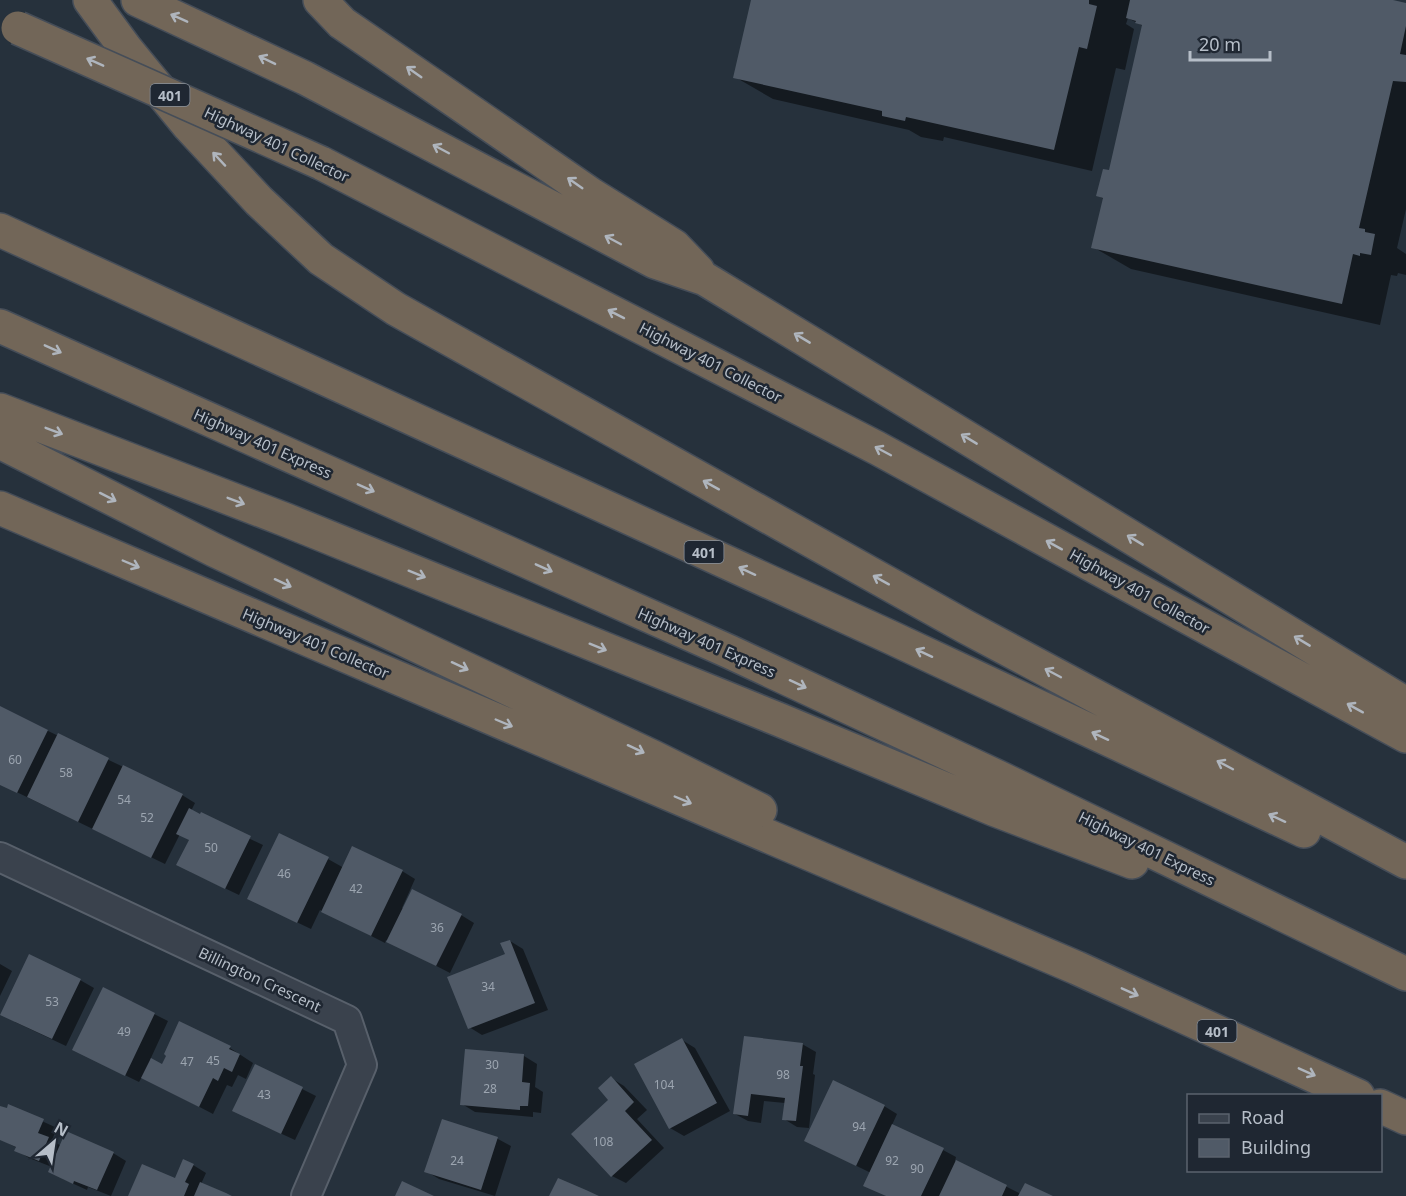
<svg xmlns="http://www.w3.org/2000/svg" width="1406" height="1196" font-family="'Noto Sans',sans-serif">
	<rect width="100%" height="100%" fill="#26313c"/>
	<path fill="#0007" d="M753 0H1386L1406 4V209L1397 248 1406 254V275L1398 273 1397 276 1391 275 1380 325 1131 269 1093 247 1104 199 1098 196 1110 172 1143 26 1128 18 1126 24 1134 29 1125 70 1116 68 1092 171 944 137 943 141 921 137 909 130 773 99 735 77Z
		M0 708 182 795 195 803 191 811 263 845 239 895 191 872 190 840 180 834 165 864 0 784Z
		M328 859 344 868 402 871 415 879 402 908 461 915 474 923 450 973 386 940 385 943 320 910 311 929 263 906Z
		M510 941 523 949 548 1010 482 1035 469 1027 507 955Z
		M0 964 12 971 0 996Z
		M80 980 94 988 66 1046 15 1022Z
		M154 1014 168 1021 150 1060 163 1066 230 1048 253 1063 246 1079 238 1075 232 1087 227 1085 213 1114 142 1077 139 1082 88 1057Z
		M746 1038 802 1044 816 1052 813 1074 815 1075 809 1128 797 1127 784 1119 785 1103 764 1101 761 1123 748 1121 735 1114Z
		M682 1040 695 1048 730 1111 684 1136 670 1128Z
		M524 1056 537 1064 535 1087 543 1092 541 1113 533 1112V1117L475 1112 462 1104Z
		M256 1066 316 1096 295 1140 247 1118Z
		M611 1078 624 1086 647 1110 637 1119 664 1148 626 1183 612 1176Z
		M9 1106 57 1128 52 1140 61 1146 113 1153 126 1161 111 1196 88 1187 87 1190 63 1179 52 1167 29 1158 16 1150 17 1148 0 1139V1107L7 1110Z
		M884 1106 897 1114 892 1125 943 1150 956 1157 955 1161 1021 1194 1049 1196H886L871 1173 820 1148Z
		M443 1121 498 1139 511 1146 495 1196 439 1179 426 1171Z
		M193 1165 206 1173 201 1184 229 1196H129L176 1180Z"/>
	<path fill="#505a67" d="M751 0H1089V4L1097 6 1087 49 1079 47 1054 150 906 117 905 121 882 116V111L733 78Z
		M1130 0H1393L1406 3V26L1400 54 1406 55V82L1393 81 1359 228 1365 229V232L1375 234 1371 255 1360 253V256L1353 254 1342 304 1091 248 1103 198 1096 196 1103 169 1109 170 1142 25 1135 23 1136 21 1126 18Z
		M0 706 48 730 17 793 0 785Z
		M58 733 109 758 78 822 27 797Z
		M123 765 183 794 151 858 92 829Z
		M189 808 200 814 201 812 251 836 225 889 176 865 189 840 176 834Z
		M279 833 329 857 297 923 247 899Z
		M352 846 403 870 371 936 321 912Z
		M412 889 462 914 436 966 386 942Z
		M510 940 535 1003 468 1029 447 977 505 954 500 943Z
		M29 954 81 979 52 1039 0 1015Z
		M103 987 155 1013 125 1076 72 1050Z
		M179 1021 231 1046 229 1049 240 1054 232 1072 224 1068 218 1081 213 1078 199 1107 141 1078 151 1058 162 1064 166 1056 164 1054Z
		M744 1036 803 1043 800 1066H803L796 1121 782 1120 785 1098 751 1094 748 1116 733 1114Z
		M682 1038 717 1103 669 1129 634 1064Z
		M465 1049 524 1054 522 1082 530 1083 528 1106H520V1110L460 1105Z
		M255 1064 303 1087 281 1134 232 1111Z
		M611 1076 634 1102 625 1111 652 1140 611 1177 571 1134 608 1100 598 1088Z
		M833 1080 885 1105 856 1166 804 1141Z
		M8 1104 44 1119 38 1133 49 1137 39 1161 14 1151 16 1147 0 1140V1106L7 1108Z
		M442 1119 498 1137 481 1190 424 1172Z
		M892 1124 944 1148 921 1196H886L863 1186Z
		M66 1131 114 1152 97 1190 74 1181 73 1184 48 1172Z
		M183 1159 194 1164 185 1182 189 1184 184 1196H128L142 1164 175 1178Z
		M956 1160 1007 1185 1002 1196H939Z
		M558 1178 586 1190 599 1196H549Z
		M402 1181 434 1196H395Z
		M200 1182 226 1193 232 1196H194Z
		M1025 1183 1053 1196H1018Z"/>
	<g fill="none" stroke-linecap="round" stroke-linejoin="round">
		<g stroke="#58606b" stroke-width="32">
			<path id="minor" d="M0 857 347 1020 362 1065 306 1196"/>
		</g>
		<g stroke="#454d58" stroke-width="36">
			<path id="highway" d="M90 0 126 49 189 126 259 201 321 259 396 309 966 627 1406 862
				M138 0 305 78 655 262 705 279 1406 704
				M320 0 342 23 592 195 674 246 698 271
				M321 163 877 448 1406 736
				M0 230 890 637 1304 831
				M0 326 730 652 998 777 1406 974
				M0 410 286 520 780 720 993 809 1132 862
				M0 442 214 550 653 757 760 810
				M0 508 1077 968 1358 1096
				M1380 1106 1406 1118"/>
		</g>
		<use href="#minor" stroke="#3a424d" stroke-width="28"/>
		<use href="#highway" stroke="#726658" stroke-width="33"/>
		<g stroke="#454d58" stroke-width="36" stroke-linecap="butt">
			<path id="highway-bridge" d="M18 28 321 163"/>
		</g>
		<use href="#highway-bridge" stroke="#726658" stroke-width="33"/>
	</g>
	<defs><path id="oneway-shaft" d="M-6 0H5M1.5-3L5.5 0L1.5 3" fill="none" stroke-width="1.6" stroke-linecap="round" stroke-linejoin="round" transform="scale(1.5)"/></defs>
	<g stroke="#afb5bd">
		<use href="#oneway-shaft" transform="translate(179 18) rotate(-156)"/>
		<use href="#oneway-shaft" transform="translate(267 60) rotate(-154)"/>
		<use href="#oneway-shaft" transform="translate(95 62) rotate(-156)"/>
		<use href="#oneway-shaft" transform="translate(414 72) rotate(-145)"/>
		<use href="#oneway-shaft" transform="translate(441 149) rotate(-152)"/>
		<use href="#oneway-shaft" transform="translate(219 159) rotate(-133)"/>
		<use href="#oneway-shaft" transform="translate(575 183) rotate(-145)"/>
		<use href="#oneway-shaft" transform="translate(613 240) rotate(-152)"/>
		<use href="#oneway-shaft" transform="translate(616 314) rotate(-153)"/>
		<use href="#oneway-shaft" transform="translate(802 338) rotate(-149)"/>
		<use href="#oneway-shaft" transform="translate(53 349) rotate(24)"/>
		<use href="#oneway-shaft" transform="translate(54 431) rotate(21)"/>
		<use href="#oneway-shaft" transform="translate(969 439) rotate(-149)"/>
		<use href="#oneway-shaft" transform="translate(883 451) rotate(-152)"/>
		<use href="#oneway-shaft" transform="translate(711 485) rotate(-151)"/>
		<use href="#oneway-shaft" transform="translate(366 488) rotate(24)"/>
		<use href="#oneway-shaft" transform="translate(108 497) rotate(27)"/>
		<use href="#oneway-shaft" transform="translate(236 501) rotate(21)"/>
		<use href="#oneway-shaft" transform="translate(1135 540) rotate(-149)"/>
		<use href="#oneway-shaft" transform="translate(1054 545) rotate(-151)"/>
		<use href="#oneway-shaft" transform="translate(131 564) rotate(23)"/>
		<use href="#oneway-shaft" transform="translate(544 568) rotate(24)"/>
		<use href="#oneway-shaft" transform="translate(747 571) rotate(-155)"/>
		<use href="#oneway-shaft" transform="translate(417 574) rotate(22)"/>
		<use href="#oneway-shaft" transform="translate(881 580) rotate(-151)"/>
		<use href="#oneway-shaft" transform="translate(283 583) rotate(25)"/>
		<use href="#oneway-shaft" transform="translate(1302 641) rotate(-149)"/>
		<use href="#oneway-shaft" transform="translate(598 647) rotate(22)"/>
		<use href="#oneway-shaft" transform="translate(924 653) rotate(-155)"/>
		<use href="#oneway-shaft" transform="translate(460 666) rotate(25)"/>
		<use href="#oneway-shaft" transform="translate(1053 673) rotate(-152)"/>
		<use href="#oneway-shaft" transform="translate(798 684) rotate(25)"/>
		<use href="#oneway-shaft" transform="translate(1355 708) rotate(-151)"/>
		<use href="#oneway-shaft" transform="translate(504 723) rotate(23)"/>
		<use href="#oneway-shaft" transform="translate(1100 736) rotate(-155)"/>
		<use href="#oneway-shaft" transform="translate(636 749) rotate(25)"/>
		<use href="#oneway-shaft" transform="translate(1225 765) rotate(-152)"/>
		<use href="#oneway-shaft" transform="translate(683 800) rotate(23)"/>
		<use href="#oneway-shaft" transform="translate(1277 818) rotate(-155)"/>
		<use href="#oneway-shaft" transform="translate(1130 992) rotate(24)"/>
		<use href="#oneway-shaft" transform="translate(1307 1072) rotate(24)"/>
	</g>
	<g text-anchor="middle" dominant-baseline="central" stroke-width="5" stroke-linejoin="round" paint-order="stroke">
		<g font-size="12" fill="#9ca5b0">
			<text x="15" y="759">60</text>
			<text x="66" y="772">58</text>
			<text x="124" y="799">54</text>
			<text x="147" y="817">52</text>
			<text x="211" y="847">50</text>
			<text x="284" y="873">46</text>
			<text x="356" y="888">42</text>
			<text x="437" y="927">36</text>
			<text x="488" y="986">34</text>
			<text x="52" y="1001">53</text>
			<text x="124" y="1031">49</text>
			<text x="213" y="1060">45</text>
			<text x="187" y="1061">47</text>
			<text x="492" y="1064">30</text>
			<text x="783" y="1074">98</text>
			<text x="664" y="1084">104</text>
			<text x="490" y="1088">28</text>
			<text x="264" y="1094">43</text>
			<text x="859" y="1126">94</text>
			<text x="603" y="1141">108</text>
			<text x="457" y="1160">24</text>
			<text x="892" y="1160">92</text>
			<text x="917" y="1168">90</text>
		</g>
		<g fill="#1f2732" stroke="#89919b" stroke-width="1.5">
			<rect x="150.5" y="84" width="39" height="22" rx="4.5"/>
			<rect x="684.5" y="541" width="39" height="22" rx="4.5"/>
			<rect x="1197.5" y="1020" width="39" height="22" rx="4.5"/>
		</g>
		<g font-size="14" font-weight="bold" fill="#b6bec8">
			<text x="170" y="95">401</text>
			<text x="704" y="552">401</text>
			<text x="1217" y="1031">401</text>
		</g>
		<g font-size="15" fill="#b6bec8" stroke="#1f2732">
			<text transform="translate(277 144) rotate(25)">Highway 401 Collector</text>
			<text transform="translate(711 362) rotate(27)">Highway 401 Collector</text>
			<text transform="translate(263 443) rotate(24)">Highway 401 Express</text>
			<text transform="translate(1140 591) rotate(29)">Highway 401 Collector</text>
			<text transform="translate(707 642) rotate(24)">Highway 401 Express</text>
			<text transform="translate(316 643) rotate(23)">Highway 401 Collector</text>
			<text transform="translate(1147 848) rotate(26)">Highway 401 Express</text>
			<text transform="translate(260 979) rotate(25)">Billington Crescent</text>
		</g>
	</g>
	<rect x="1187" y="1094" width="195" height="78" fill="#1f2732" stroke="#5b636e" stroke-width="1.5"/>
	<rect x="1199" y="1114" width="30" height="9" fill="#3a424d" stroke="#5b636e" stroke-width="1.5"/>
	<text x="1241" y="1124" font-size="18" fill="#b6bec8">Road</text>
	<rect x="1199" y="1139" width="30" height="18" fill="#505a67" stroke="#5b636e" stroke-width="1.5"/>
	<text x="1241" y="1154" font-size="18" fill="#b6bec8">Building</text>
	<g transform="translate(54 1142) rotate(29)" stroke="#1f2732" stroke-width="4.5" paint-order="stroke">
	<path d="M0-4.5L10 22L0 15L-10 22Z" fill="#b6bec8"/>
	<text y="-9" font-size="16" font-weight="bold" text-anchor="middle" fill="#b6bec8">N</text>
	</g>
	<path d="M1190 51v9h80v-9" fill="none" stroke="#b6bec8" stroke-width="3"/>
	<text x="1199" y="51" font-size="18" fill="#b6bec8" stroke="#1f2732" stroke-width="4.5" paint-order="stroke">20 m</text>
</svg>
